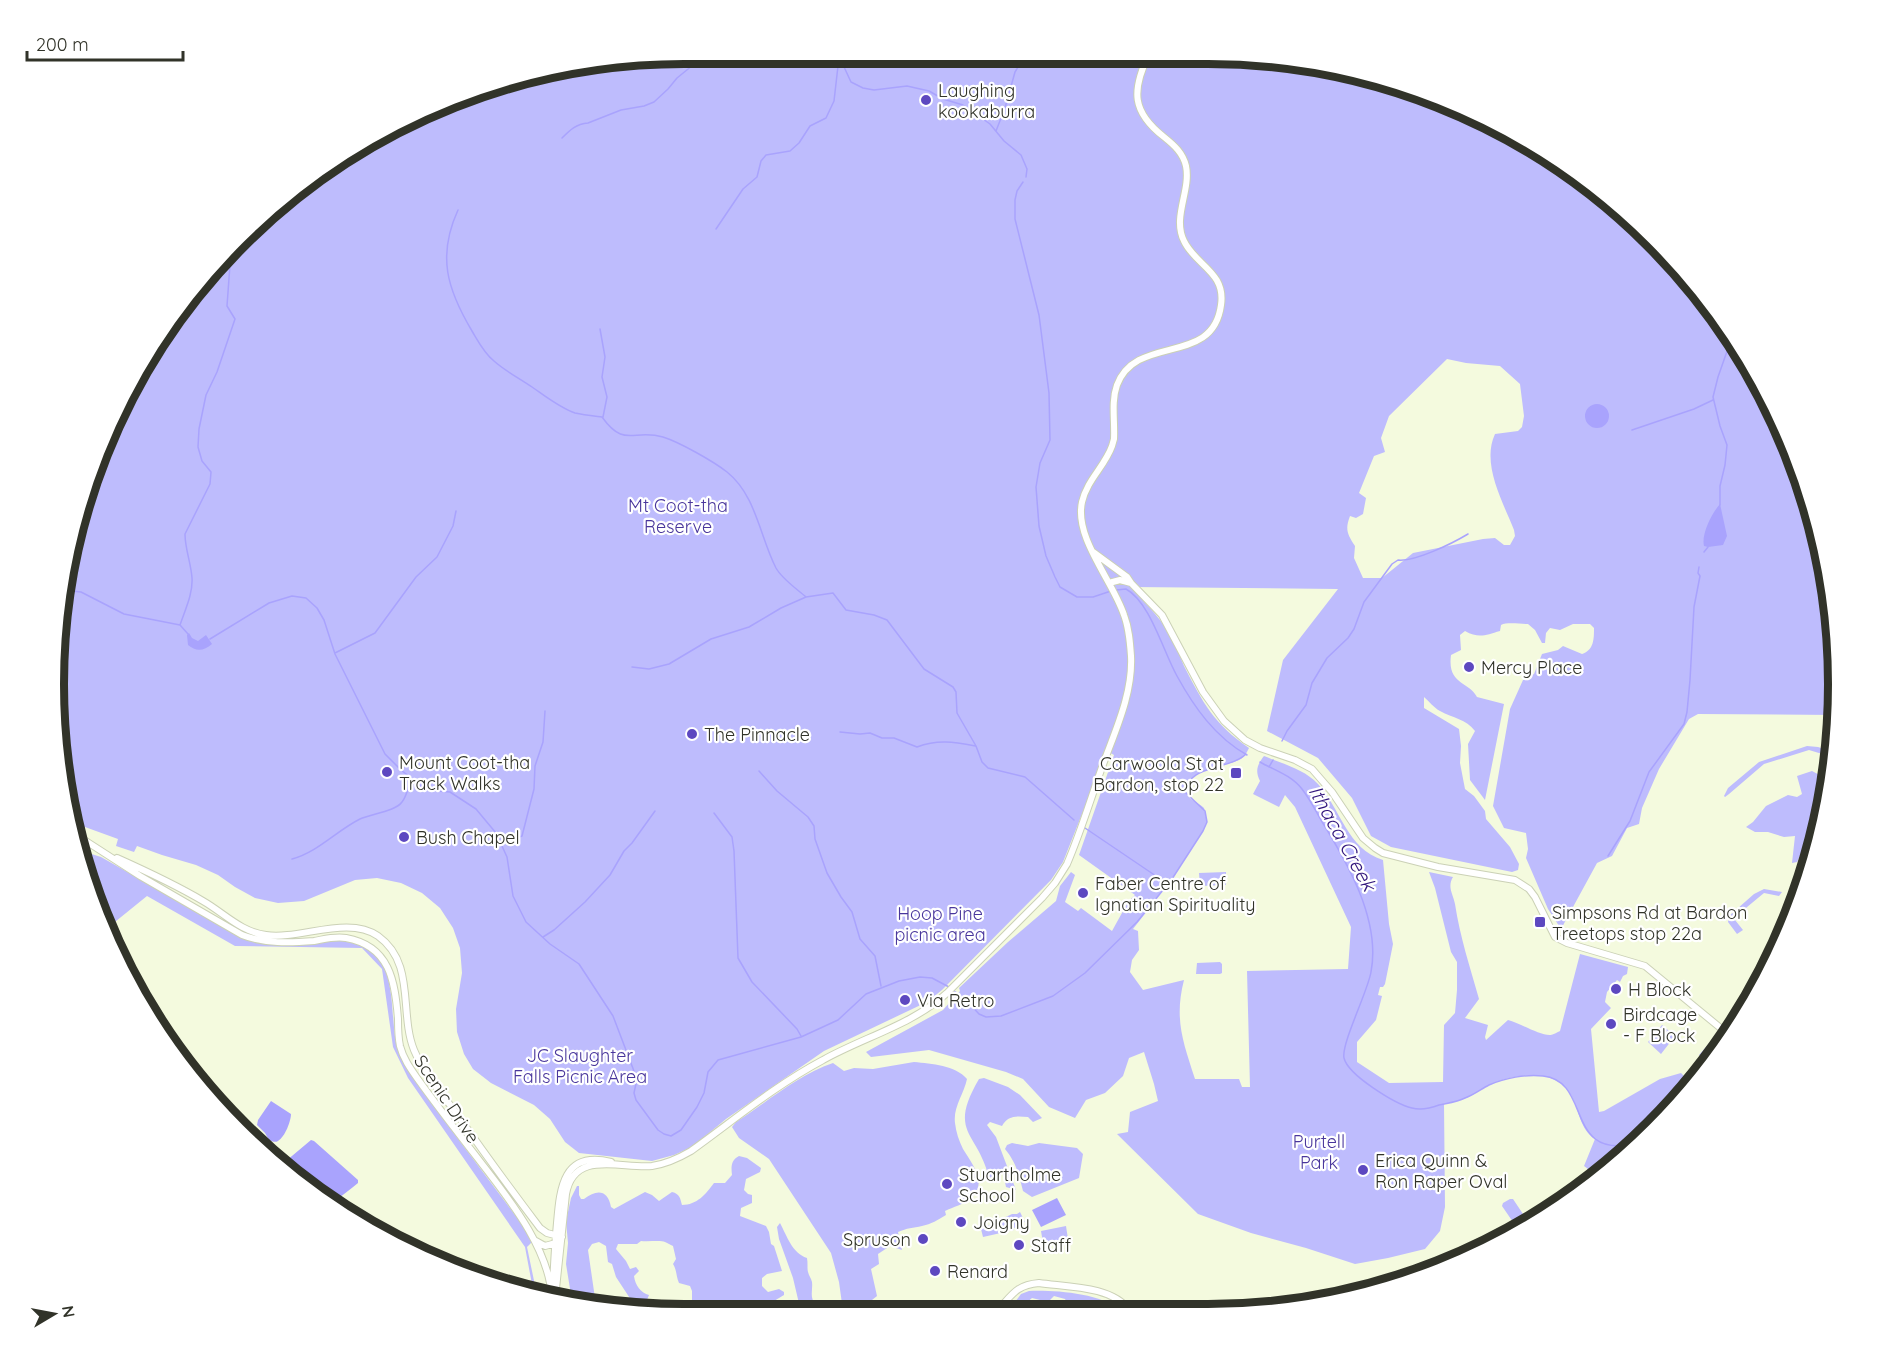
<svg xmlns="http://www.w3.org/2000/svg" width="1893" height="1368" font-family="Quicksand,sans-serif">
	<rect width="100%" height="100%" fill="#f4fade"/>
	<path fill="#bebcfd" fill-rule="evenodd" d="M684 54H1209L1332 66 1450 102 1524 139 1624 210 1683 269 1755 369 1806 482 1834 602 1837 715 1698 714 1689 719 1659 769 1642 808 1639 824 1627 828 1612 856 1597 863 1561 929 1548 909 1526 858 1528 849 1526 833 1504 828 1493 806 1510 709 1523 680 1534 674 1542 654 1558 650 1563 646 1582 654C1594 650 1594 639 1594 628L1590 624H1573L1560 630 1550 628 1546 633 1545 643H1542L1535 630 1528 624C1520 624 1507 622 1501 625L1500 631C1486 635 1479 639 1465 631L1460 635 1461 650 1451 655C1447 685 1469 681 1477 697L1504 704 1485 800 1470 780 1468 744 1475 731C1466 719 1453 718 1440 711 1434 708 1429 701 1424 697V708L1459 729 1461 746 1460 763 1465 789 1474 796 1485 811 1486 819 1510 847 1519 864 1518 870 1512 872 1391 847 1371 836 1352 798 1318 758 1267 731 1283 660 1338 589 1131 587C1144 602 1158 615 1169 633 1175 643 1179 655 1184 666 1203 703 1214 724 1249 748 1247 752 1245 756 1241 759 1229 766 1173 772 1188 796 1192 801 1199 803 1204 808L1207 822 1203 831 1172 879 1133 929 1138 931 1139 950 1132 960 1130 972 1143 990 1184 980C1174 1019 1183 1042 1195 1079H1239L1242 1087H1250L1247 971 1348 969 1351 927 1295 807 1285 795 1279 807 1253 794 1260 781C1255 771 1257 765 1264 756 1283 764 1304 769 1318 784 1341 809 1347 849 1383 860L1389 924 1393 944 1385 984 1383 987H1380L1378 995 1382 996 1376 1020 1357 1042V1062L1389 1083 1443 1082 1444 1025 1455 1013 1457 990V962L1451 952 1435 888 1429 872 1453 877C1447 887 1453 894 1455 904 1460 937 1470 967 1479 999L1465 1018 1488 1025 1485 1037 1486 1040 1508 1020C1520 1023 1540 1036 1551 1035 1552 1035 1558 1032 1560 1031L1580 954 1628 967 1627 974 1623 976 1620 982 1617 980 1607 992 1605 1002 1611 1008 1591 1029 1599 1112 1604 1111 1660 1079 1681 1073 1691 1083 1709 1063 1699 1055 1717 1034 1725 1041 1709 1068 1624 1158 1597 1176 1584 1166 1595 1139C1580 1130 1579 1109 1571 1095 1555 1067 1516 1074 1491 1084 1482 1088 1475 1094 1466 1098 1459 1101 1451 1102 1444 1104L1445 1207 1440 1231 1425 1249 1388 1258 1355 1264 1306 1248 1251 1233 1198 1214 1117 1134 1128 1132 1130 1112 1158 1101 1154 1084 1144 1052 1129 1058 1123 1076 1105 1093 1086 1100 1075 1118 1049 1107 1023 1079 1006 1072 929 1050 871 1057 866 1052 943 1010 960 991 959 988 1008 942 1056 901 1060 886 1071 872 1075 875 1065 902 1078 911 1081 908 1112 931 1128 902 1135 895 1079 855 1114 755 1107 751 1063 862 1051 880 942 990 927 1002 824 1051 726 1119 692 1147 674 1155 652 1161 579 1153 565 1142 550 1119 534 1105 491 1083 473 1069 464 1054 457 1032 456 1009 462 973 460 948 453 928 440 908 422 893 401 883 377 878 355 880 304 901 278 903 255 898 235 887 218 875 196 865 162 855 137 846 134 852 116 846 118 839 85 827 78 837 59 766V601L76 521 119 406 210 269 334 160 406 119 521 76ZM1447 359 1466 363 1500 366 1520 384 1524 416 1522 427 1518 431 1495 434C1481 464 1503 502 1514 530L1515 536 1510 545H1504L1495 538 1483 539 1413 553 1382 578H1363L1354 558 1355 546C1347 534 1345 529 1350 516L1356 518 1363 514 1366 498 1359 493 1374 456 1385 452 1381 438 1389 416Z
		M1807 746 1818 747 1833 752 1832 757 1809 750 1764 764 1729 794 1725 797 1724 796 1728 788 1759 762Z
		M1812 771 1829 780 1817 847 1816 851 1815 845 1807 842 1797 862 1792 863 1795 836 1784 837 1768 832H1755L1746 827 1753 822 1766 806 1788 795 1797 797 1802 794 1797 776Z
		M82 851 101 857 247 940C269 947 293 945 315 942 326 941 337 939 347 941 400 950 389 1005 396 1043 399 1058 409 1071 417 1084L524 1227 532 1242 527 1247 537 1295H534L525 1247 408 1078 393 1047 382 969 362 948 235 946 147 896 105 930Z
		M1226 872V885L1200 886 1199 873Z
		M1764 889 1782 892 1779 896 1764 893 1735 917V920L1743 930 1737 934 1728 922 1729 916 1754 894Z
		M1220 962 1222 964V973L1220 974H1196L1197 963Z
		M1662 1025 1675 1036 1661 1054 1648 1042Z
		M914 1062C932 1064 955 1065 967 1079 964 1094 953 1107 955 1123 956 1132 959 1141 963 1149 972 1164 989 1183 970 1199 964 1204 953 1207 945 1211L946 1215C938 1220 931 1224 922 1226 913 1228 907 1228 898 1232L902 1250 890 1246 878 1254 879 1264 871 1269 877 1296 872 1300 876 1311H843L839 1282 831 1253 769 1159 739 1138 732 1127 736 1122C767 1102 798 1075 833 1063L844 1071 854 1068 873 1069Z
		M984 1078 1008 1087 1020 1095 1042 1118 1033 1122 1028 1117C1017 1116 1008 1115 1002 1126L990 1122 987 1125 996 1137 1016 1190 1006 1187 1003 1172 989 1178C978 1131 947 1134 979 1079Z
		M1012 1143 1028 1146 1039 1143 1077 1148 1083 1154 1079 1178 1032 1197 1023 1191C1019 1175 1016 1162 1005 1149L1007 1145Z
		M739 1156 747 1158 761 1168 760 1172 746 1179 744 1190 748 1194 752 1195V1203L741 1208 740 1216 766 1226 769 1232 771 1244 774 1246 782 1271 767 1274 762 1278V1286L768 1292 779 1289 784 1292V1295L769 1304 770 1312H671L672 1310 692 1309V1291L690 1286 679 1283C676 1277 677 1270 673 1264L676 1259 673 1246C670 1245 668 1243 665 1242 661 1240 648 1242 641 1241L637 1244H618L616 1249 626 1261 630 1269 636 1267 639 1271 634 1276C635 1285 641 1293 649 1295L642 1312 633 1311V1303L616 1277 612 1264 608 1262 606 1246 599 1242 592 1244 588 1250 596 1305 572 1301 566 1264 568 1243 566 1221 571 1198 577 1186H579V1195L581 1199H584C597 1189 608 1190 611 1207L614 1209 645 1192 652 1195 659 1201 672 1192C680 1194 680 1198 682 1205 697 1205 706 1194 714 1183H725L732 1175C731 1167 731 1160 739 1156Z
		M1510 1199H1513L1525 1217V1221L1519 1225H1515L1502 1206 1503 1203Z
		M1020 1212 1025 1222 1017 1224V1227L1014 1228V1230L983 1237 981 1229 1012 1214H1017Z
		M780 1223C787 1236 792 1253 807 1258 808 1263 807 1268 808 1272 809 1276 811 1278 812 1282 813 1291 809 1297 816 1305L823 1304 827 1307 828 1311 801 1312 793 1278 779 1239 777 1227Z
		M1066 1226 1068 1239 1043 1243 1041 1231Z
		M1029 1291C1054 1290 1101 1293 1119 1310 1104 1310 1072 1316 1065 1299L1054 1296 1045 1305 1040 1300 1032 1298 1021 1308 1020 1310H1009L1021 1294Z"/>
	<path fill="#a9a3fd" d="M1585 416a12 12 0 1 1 24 0a12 12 0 1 1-24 0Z
		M1720 504 1727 536 1723 545 1708 547 1704 546C1701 534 1712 513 1720 504Z
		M189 633 192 638 198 641 206 635 212 644C204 651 196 652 188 645L187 635Z
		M271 1101 291 1114C291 1121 285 1137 278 1141 275 1143 272 1141 269 1140L265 1133 257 1125 258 1120Z
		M311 1140 314 1141 358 1180V1183C350 1190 341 1196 332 1203L300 1184 274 1159 286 1161Z
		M1057 1198 1066 1215 1041 1227 1032 1210Z"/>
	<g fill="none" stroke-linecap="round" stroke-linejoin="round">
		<path stroke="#a9a3fd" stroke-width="1.5" d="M792 54C807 61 825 69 842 64
			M838 54 851 82 863 88 874 90 907 86 929 91 943 99 963 105 990 124 1004 141 1021 155 1027 169 1026 177
			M996 131 1005 108 1015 72 1026 54
			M562 138C570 130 576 124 588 123L621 110 644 106 654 102 668 89 677 78 693 65 699 54
			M1023 182 1017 191 1015 200V219L1039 315 1049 393 1050 440 1040 463 1036 487 1039 526 1046 556 1055 577 1060 587 1077 597H1093L1111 591
			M458 210C437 256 447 289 472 331 478 341 484 353 494 361 505 371 519 378 532 387 545 396 560 408 575 413 584 415 594 416 602 417 625 449 633 428 663 437 679 442 713 461 727 472 756 495 760 537 776 568 782 579 797 589 806 597L833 593 846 610 874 615 887 620 924 669 953 687 956 692 957 713 976 746 982 762 988 768 1025 777 1074 820
			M716 229 743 189 757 177 761 161 766 155 790 151 799 143 810 126 826 118 834 101 838 66
			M600 329 605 357 602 377 607 397 603 417
			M1632 430 1694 409 1713 400
			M1720 505V486L1725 465 1727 445 1720 426 1713 397 1718 377 1732 337
			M1704 552 1708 547
			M62 590 81 592 124 614 180 625
			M1116 590 1126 589C1150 602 1163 651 1177 676 1194 707 1215 737 1247 755
			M188 634 180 625C185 610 193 594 192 578 191 563 185 549 185 534L210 484 211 472 202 461 198 447 199 429 206 395 217 372 235 319 227 306 231 251
			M210 639 269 603 292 596 306 598 317 608 324 620 335 654 385 754 401 770 426 790 450 792 476 809 496 833 507 857 513 896 526 922 550 944 579 964 613 1016 637 1079 634 1093 636 1100 658 1130 664 1134 671 1136 681 1130 697 1107 704 1093 708 1072 718 1060 801 1037 838 1020 866 994 899 981 920 977 932 978 949 987
			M335 653 375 633 416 577 437 557 453 526 456 511
			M632 667 649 669 669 664 711 639 749 627 781 608 806 597
			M840 732 860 734 870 733 882 738H894L917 747C938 739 954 742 976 746
			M1282 741 1287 731 1306 705 1312 683 1327 658 1348 638 1354 629 1364 602 1392 564 1398 560C1415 562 1453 543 1468 534
			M1260 762C1274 770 1291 775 1302 789 1309 798 1315 809 1321 820 1347 862 1381 920 1371 972 1368 991 1341 1044 1344 1058 1348 1075 1395 1104 1412 1108 1420 1110 1431 1108 1439 1105 1448 1103 1457 1102 1465 1098 1474 1095 1481 1089 1489 1085 1505 1078 1526 1074 1543 1076 1593 1081 1563 1162 1638 1143
			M1269 767 1273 760
			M759 771 777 791 808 817 814 826 815 839 827 873 841 897 852 912 860 939 875 956 881 986
			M714 813 732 837 734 851 738 958 752 982 797 1029 801 1036
			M1085 828 1153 874 1164 886
			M502 843 522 836 534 789 535 766 543 742 545 711
			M1608 856 1630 821 1649 772 1684 724 1687 712 1690 680 1694 607 1700 576 1698 573 1699 567
			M292 859C318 852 336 831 360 819 371 814 396 811 402 802 407 796 408 787 411 780
			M543 937 554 930 585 902 610 875 624 851 632 843 655 811
			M953 990 967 1001 979 1014 986 1017 1001 1016 1053 996 1085 973 1137 922 1172 879 1203 831 1207 822 1205 811 1186 793C1185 765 1230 770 1246 754"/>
		<g stroke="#cbd1b6" stroke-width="8">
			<path id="secondary" d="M1093 552 1127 577 1131 583
				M1109 583 1120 580 1131 583 1162 615 1203 692 1224 721 1245 740 1260 748 1295 760 1312 769 1332 792 1363 838 1375 848 1383 853 1438 867 1515 880 1529 889 1535 897 1555 937 1567 943 1645 966 1729 1035
				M78 836 140 876 242 935C265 944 290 943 314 941 325 939 335 936 346 938 390 946 395 981 398 1019 398 1028 398 1037 400 1046 403 1058 410 1068 417 1078 437 1106 458 1133 479 1160 508 1198 549 1247 552 1298
				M117 858C146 871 176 885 203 901 224 913 241 932 266 935 300 940 348 915 378 936 416 963 399 1013 414 1050 424 1074 442 1094 457 1114 484 1153 512 1191 540 1228L547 1233 562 1237
				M536 1241 545 1246 556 1243
				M553 1285C554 1264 555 1244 557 1223 560 1188 563 1150 611 1162
				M555 1298 566 1194C574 1149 621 1169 652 1166 666 1164 679 1158 691 1151 734 1120 776 1085 823 1060 864 1037 912 1025 947 993L1042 898 1055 883 1067 864C1080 834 1090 801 1101 770 1114 733 1133 695 1131 656 1130 642 1129 628 1124 615 1113 581 1074 538 1082 502 1087 480 1105 466 1112 446L1114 439C1115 421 1111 402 1117 385 1137 333 1213 367 1221 305 1226 272 1195 265 1184 241 1172 217 1191 191 1186 166 1183 153 1174 145 1164 137 1132 112 1131 91 1149 54
				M998 1310C1012 1295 1016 1285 1039 1283 1067 1287 1112 1286 1129 1310"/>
		</g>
		<use href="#secondary" stroke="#fff" stroke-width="6"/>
	</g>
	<g fill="#5d48c0" stroke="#fff" stroke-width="2">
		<circle cx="926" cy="100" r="6"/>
		<circle cx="1469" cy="667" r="6"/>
		<circle cx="692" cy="734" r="6"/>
		<circle cx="387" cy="772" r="6"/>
		<rect x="1230" y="767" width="12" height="12" rx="3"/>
		<circle cx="404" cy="837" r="6"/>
		<circle cx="1083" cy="893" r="6"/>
		<rect x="1534" y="916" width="12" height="12" rx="3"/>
		<circle cx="1616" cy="989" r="6"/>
		<circle cx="905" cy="1000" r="6"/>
		<circle cx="1611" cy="1024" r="6"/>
		<circle cx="1363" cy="1170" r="6"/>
		<circle cx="947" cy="1184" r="6"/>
		<circle cx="961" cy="1222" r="6"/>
		<circle cx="923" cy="1239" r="6"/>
		<circle cx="1019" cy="1245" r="6"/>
		<circle cx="935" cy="1271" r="6"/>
	</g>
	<g text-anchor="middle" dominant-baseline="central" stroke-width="4.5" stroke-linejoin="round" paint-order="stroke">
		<g font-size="18" fill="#313329" stroke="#fff" text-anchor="start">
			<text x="938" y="90">Laughing<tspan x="938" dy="21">kookaburra</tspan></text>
			<text x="1481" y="667">Mercy Place</text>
			<text x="704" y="734">The Pinnacle</text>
			<text x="399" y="762">Mount Coot-tha<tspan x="399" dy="21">Track Walks</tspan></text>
			<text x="1224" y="763" text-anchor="end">Carwoola St at<tspan x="1224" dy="21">Bardon, stop 22</tspan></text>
			<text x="416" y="837">Bush Chapel</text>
			<text x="1095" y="883">Faber Centre of<tspan x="1095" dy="21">Ignatian Spirituality</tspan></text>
			<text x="1552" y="912">Simpsons Rd at Bardon<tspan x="1552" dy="21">Treetops stop 22a</tspan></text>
			<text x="1628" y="989">H Block</text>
			<text x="917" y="1000">Via Retro</text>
			<text x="1623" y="1014">Birdcage<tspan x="1623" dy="21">- F Block</tspan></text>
			<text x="1375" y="1160">Erica Quinn &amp;<tspan x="1375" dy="21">Ron Raper Oval</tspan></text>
			<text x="959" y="1174">Stuartholme<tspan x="959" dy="21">School</tspan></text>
			<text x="973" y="1222">Joigny</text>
			<text x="911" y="1239" text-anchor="end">Spruson</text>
			<text x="1031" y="1245">Staff</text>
			<text x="947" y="1271">Renard</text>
		</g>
		<g font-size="18" fill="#49369c" stroke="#fff">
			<text x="678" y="505">Mt Coot-tha<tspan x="678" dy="21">Reserve</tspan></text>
			<text x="940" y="913">Hoop Pine<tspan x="940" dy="21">picnic area</tspan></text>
			<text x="580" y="1055">JC Slaughter<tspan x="580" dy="21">Falls Picnic Area</tspan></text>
			<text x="1319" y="1141">Purtell<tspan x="1319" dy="21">Park</tspan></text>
		</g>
		<g font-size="18" fill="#313329" stroke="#fff">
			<text transform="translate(447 1099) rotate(56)">Scenic Drive</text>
		</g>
		<g font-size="20" font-style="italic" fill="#31157c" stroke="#fff">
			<text transform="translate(1343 838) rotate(61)">Ithaca Creek</text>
		</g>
	</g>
	<path d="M0 0H1893V1368H0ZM684 64H1208A620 620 0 0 1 1828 684V684A620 620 0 0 1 1208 1304H684A620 620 0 0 1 64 684V684A620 620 0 0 1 684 64Z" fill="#fff" fill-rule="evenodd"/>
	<path fill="none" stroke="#313329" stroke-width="8" d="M684 64H1208A620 620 0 0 1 1828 684V684A620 620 0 0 1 1208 1304H684A620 620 0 0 1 64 684V684A620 620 0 0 1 684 64Z"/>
	<g transform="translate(54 1314) rotate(80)" stroke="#ffffff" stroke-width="4.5" paint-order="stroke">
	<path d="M0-4.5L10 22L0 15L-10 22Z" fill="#313329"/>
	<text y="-9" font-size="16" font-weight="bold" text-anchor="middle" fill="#313329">N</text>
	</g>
	<path d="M27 51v9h156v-9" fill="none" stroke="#313329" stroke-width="3"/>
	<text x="36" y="51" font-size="18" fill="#313329" stroke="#ffffff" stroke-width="4.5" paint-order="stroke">200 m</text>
</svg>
